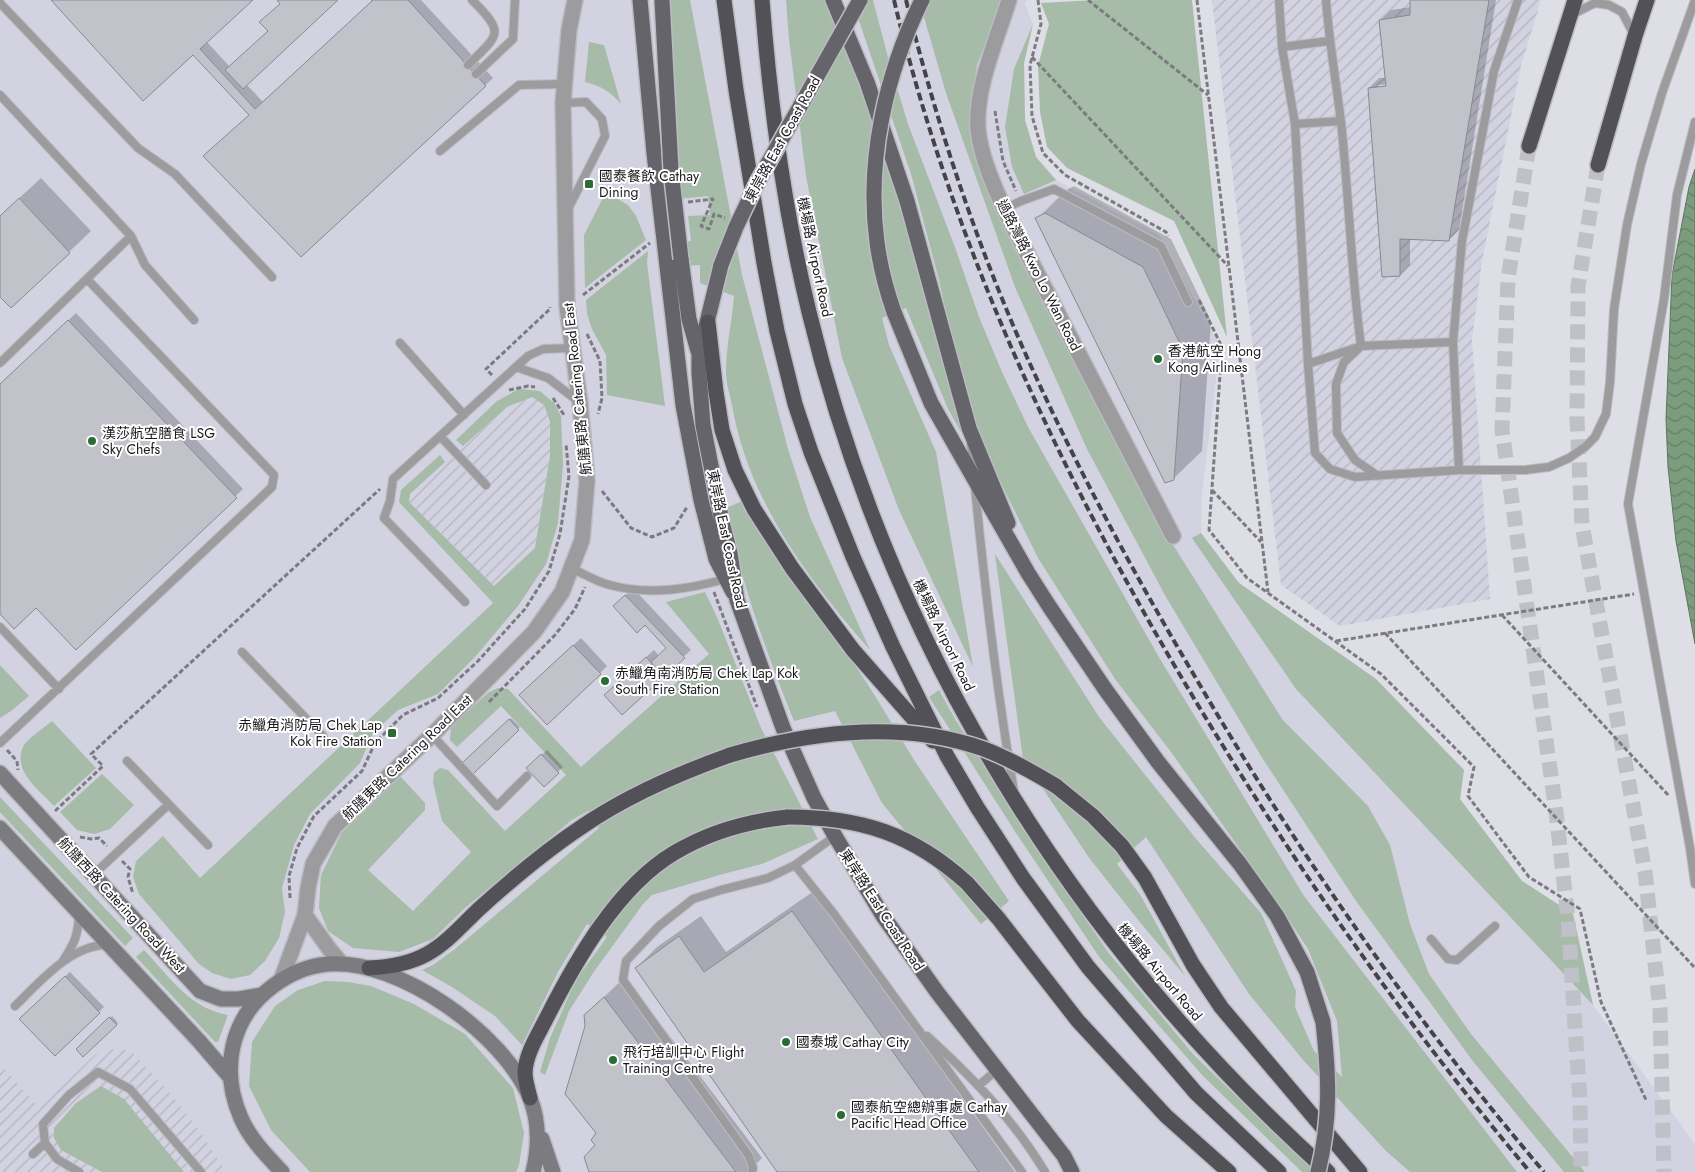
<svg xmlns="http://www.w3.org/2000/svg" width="1695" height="1172" font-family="Jost,'Noto Sans TC',sans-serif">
	<defs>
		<pattern id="industrial-furrows" width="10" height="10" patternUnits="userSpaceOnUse" patternTransform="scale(1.25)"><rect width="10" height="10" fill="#d2d2e1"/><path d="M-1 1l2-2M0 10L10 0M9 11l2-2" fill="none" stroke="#b4b4c0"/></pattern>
		<pattern id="water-waves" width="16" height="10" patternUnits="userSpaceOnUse" patternTransform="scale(1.25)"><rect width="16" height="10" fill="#7b9d7e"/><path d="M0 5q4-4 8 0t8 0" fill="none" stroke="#647f66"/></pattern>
	</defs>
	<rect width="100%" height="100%" fill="#dedee6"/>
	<path fill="#d2d2e1" d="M0 0H1027L1025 4 1033 24 1024 63 1025 120 1036 157 1056 180 1159 235 1220 346 1202 493 1201 533 1239 583 1376 679 1464 770 1460 799 1522 881 1573 914 1593 1005 1695 1144V1172H0Z"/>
	<path fill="url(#industrial-furrows)" d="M1212 0H1541L1521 66 1482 261 1472 340 1490 599 1340 626 1281 585Z
		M532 397 544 405 550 421V456L535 548 494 586 409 502 410 494 507 407Z
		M115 1049 130 1050 169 1092 197 1127 226 1172H0V1064L39 1108 96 1054Z"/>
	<path fill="#a6bba8" d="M654 0H690L742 275 788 449 810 517 870 650C808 579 748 500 732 405 730 395 726 383 726 372 726 347 732 321 734 296L700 283V265L683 266 681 242 691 241 688 216 710 215 708 196 667 200Z
		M786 0H832L891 181 925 275 961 432 948 409 906 308 882 318 889 345 936 452 973 667 899 510 842 358 806 176 789 39Z
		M852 0H873L890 65 908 124 956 250 979 317 1002 372 1028 427 1160 659 1304 896 1517 1172H1410L1386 1151 1304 1061 1249 994 1146 837 1117 864 1141 896 1185 976 1139 921 1090 859 1023 759 995 554 1099 717 1197 840 1261 913 1296 991 1295 1007 1314 1051 1342 1077 1337 1021 1308 949 1276 900 1171 752 1115 679 1038 558 990 461 961 382 939 280 911 174Z
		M919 0H1003L977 65 972 102 984 168 1152 511 1282 719 1368 806 1390 845 1410 924 1429 974 1471 1034 1585 1172H1564L1472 1060 1356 901 1261 756 1166 597 1087 449 1015 287 946 93Z
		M1096 0H1192L1227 337 1174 221 1067 168 1047 147 1040 112 1038 66 1049 24 1041 3Z
		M1033 24 1024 63 1025 120 1036 157 1056 180 1024 194 1012 167 1005 127 1014 69Z
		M589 42 604 45 621 104C610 91 601 86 585 82Z
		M606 192 628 205 636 216 646 240 585 288 584 235Z
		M648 251 647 263 665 406 607 395 606 355 592 329 587 314 586 300Z
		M519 389 540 391 554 403 561 416 563 464 558 523 546 564 518 606 475 657 438 694 398 710 373 733 360 763 310 814 294 845 282 888 285 912 279 938 265 961 250 975 231 979 212 973 199 964 139 894 133 877 136 861 163 836 200 878 493 603 399 502 401 490 440 455 445 462 410 494 409 502 494 586 535 548 550 456V421L544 405 532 397 507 407 463 446 456 440 497 401Z
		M745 500 872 691 914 760 1009 901 981 924 882 803 835 711 794 721C766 652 741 582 726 508Z
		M1201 533 1239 583 1376 679 1464 770 1460 799 1522 881 1573 914 1593 1005 1296 689 1192 538Z
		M705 592 717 617 761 728 818 839 762 864 723 874 652 895 643 904 593 973 569 1011 545 1075 540 1072 550 1038 576 980 607 937 587 924 558 972 522 1045 495 1016 452 987 422 970 433 965 455 949 599 828 588 811 572 820 466 907 433 939 399 952 353 948 328 931 319 908 321 875 342 832 400 776 425 803V810L368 870 413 911 471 852 442 821 433 782 434 773 440 768 448 770 505 831 566 775 501 706 457 747 450 740 451 726 489 692 498 688 508 689 581 767 709 654 666 602Z
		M0 665 29 696 11 711 0 718Z
		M939 690 955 719 1026 833 1108 952 1193 1054 1277 1136 1316 1172H1302L1203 1076 1100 958 1018 836 929 697Z
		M52 721 96 768 54 806C40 791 12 771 23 747 26 740 45 727 52 721Z
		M102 774 134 805 110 829 94 834 77 830 60 812Z
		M0 797 133 938 125 946 0 812Z
		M144 950C170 977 189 1008 228 1015L218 1042H215L136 957Z
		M325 981 348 982 371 986 414 1004 465 1034 513 1088 524 1133 519 1165 516 1172H310L271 1130 249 1086 252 1042 275 1006 298 990Z
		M101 1086 124 1099 184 1172H102L61 1150 54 1138V1128L76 1103Z"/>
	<path fill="url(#water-waves)" stroke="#5e7561" d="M1695 169V644L1676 541 1668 467 1666 419 1672 275 1689 187Z"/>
	<path fill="#0003" fill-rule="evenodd" d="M53 0H251L206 41 230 67 269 31 281 3 279 0H336L246 84 263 102 373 1V0H421L493 78 301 255 250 114 193 54Z
		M1411 0H1496L1459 230 1449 240 1410 239V265L1400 275 1369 88 1379 78H1387L1381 20 1391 10 1411 7ZM1392 84V86L1378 88V85Z
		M41 178 91 231 11 307 0 295V216Z
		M1074 186 1171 239 1211 321 1202 451 1173 479 1037 219 1065 191Z
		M76 313 243 489 76 648 36 606 0 612V385Z
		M633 588 691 650 622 713 612 688 654 650 659 656 667 648 622 599Z
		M581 638 607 666 600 673 528 688Z
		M511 718 520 727 473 772 464 763Z
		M547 750 563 767 544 785 528 768Z
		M814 891 1015 1172H779L636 968 657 947 701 916 726 952Z
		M70 972 104 1007 55 1054 21 1019Z
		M625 977 762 1158 748 1172H590L596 1145 597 1133 585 1015Z
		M112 1016 118 1023 83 1056 77 1049Z"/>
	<path fill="#c2c2ca" stroke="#898991" d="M51 0H253L200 49 255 109 372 1 371 0H408L486 86 301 257 203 156 249 115 193 55 143 101Z
		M277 0H338L243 89 225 70 268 31 259 22 280 4Z
		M1410 0H1489L1449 241 1400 239V276L1382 277 1368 88 1386 86 1379 20 1410 15Z
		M19 198 70 253 11 308 0 297V216Z
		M1045 213 1143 267 1163 308 1183 350 1174 480 1165 483 1035 218Z
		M68 320 237 498 76 650 36 608 14 629 0 614V384Z
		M625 595 685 658 664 677 651 662 666 648 645 625 637 633 613 606Z
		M573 645 601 674 547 725 519 695Z
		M646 657 664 677 622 715 604 695Z
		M509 719 519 730 473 774 462 763Z
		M541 754 559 773 544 787 526 768Z
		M792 911 979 1172H777L635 968 679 936 704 972Z
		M65 976 100 1013 55 1056 19 1019Z
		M604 997 707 1134 736 1172H589L584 1157 595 1145 591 1140 596 1133 565 1094 585 1026 584 1015Z
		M109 1017 117 1025 83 1057 76 1049Z"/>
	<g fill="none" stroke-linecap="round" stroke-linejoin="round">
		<path stroke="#c0c0c8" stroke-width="15" stroke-dasharray="15 8" stroke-linecap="butt" d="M1529 146 1508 279 1502 430 1556 811 1568 919 1580 1101 1581 1172
			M1598 165 1578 286 1577 419 1582 525 1645 872 1660 1009 1664 1172"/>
		<g stroke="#bbbbc2" stroke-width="10">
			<path id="lane" d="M1279 0 1282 47 1295 124 1308 364 1315 453 1330 469 1355 477 1459 470H1525L1549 467 1569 458 1585 447 1595 437 1606 414 1610 382 1614 309 1627 225 1641 164 1662 93 1695 0
				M1326 0C1329 41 1336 81 1341 122 1349 196 1351 272 1361 346
				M0 3 138 148 175 174 272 277
				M1571 15 1595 3 1609 5 1622 12 1634 35
				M1282 47 1329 41
				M468 65C499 34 506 34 472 0
				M476 74 513 39 515 0
				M0 95 131 236 145 265 194 320
				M563 103 586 102 602 119 605 136 568 209
				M1695 122 1677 195 1664 299 1628 504 1690 848 1695 884
				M1295 124 1341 121
				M440 151 519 85 564 84
				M1004 209 1021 201 1054 189 1161 246 1188 302
				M400 343 464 415
				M1361 346 1344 362 1336 384 1337 433 1355 460 1378 476
				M0 363 131 236
				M1308 364 1361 346 1453 342
				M516 367 548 378 579 402
				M440 436 486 485
				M971 445 974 471
				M1459 470 1453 342 1462 241 1494 71 1518 0
				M975 487C979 531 984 574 989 617 996 675 1004 733 1014 791
				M571 568C584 574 597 582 610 585 650 596 690 589 729 578
				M465 602 384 518 390 501 393 479 528 356 543 349 572 348
				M0 627 59 689
				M242 652 323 736
				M432 735 497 806 527 776
				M0 743 272 487 274 475 87 279
				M127 761 208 845
				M795 865 834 914 1022 1172
				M93 875 168 805
				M1431 939 1448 959 1457 960 1495 926
				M63 961C75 942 78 936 79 914
				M15 1006C39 983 72 943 109 945
				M927 1036C972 1077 1014 1120 1045 1172
				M978 1086 998 1069
				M33 1154 45 1143
				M79 1172 57 1159 45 1143 43 1124 69 1095 98 1072 130 1089 201 1172
				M752 1172 753 1168 749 1156 623 980 626 961 659 926 693 899 721 890 768 878 795 865 835 836"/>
		</g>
		<g stroke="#bbbbc2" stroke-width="18">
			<path id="street" d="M1009 0C997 39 975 88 978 129 981 158 993 183 1004 209L1173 536
				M305 915 330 950 342 964
				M281 980 305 915 308 888 313 864 335 826 432 735 534 632 562 592 582 540 587 481 580 403 567 307 563 103 569 30 575 0"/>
		</g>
		<g stroke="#bbbbc2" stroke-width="18">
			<path id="secondary" d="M0 773 200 991 221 999H239L261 995
				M0 828 199 1041 230 1077
				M542 1139 553 1172
				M282 1172C267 1156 250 1139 241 1118 220 1070 230 1018 273 986 289 974 307 966 328 964 398 958 504 1034 530 1098 539 1121 539 1148 533 1172"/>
		</g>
		<g stroke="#bbbbc2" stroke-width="18">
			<path id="primary" d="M640 0 654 153 683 405 701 500 716 559 733 592
				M833 0 867 82 907 201 969 428 1008 523
				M681 259 689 319 698 351
				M721 265 699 355V373L703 425 722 522 730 553 737 600 783 728 814 798 835 836 883 916 937 992 1064 1156 1072 1172
				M894 312 931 403 1028 573 1049 606 1105 689 1158 762 1240 864 1277 916 1307 972 1323 1022"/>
		</g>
		<g stroke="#bbbbc2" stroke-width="18">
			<path id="highway" d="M724 0 736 90 764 263 777 331 795 404 811 452 853 557 893 647 947 756 977 807 1023 878 1088 967 1196 1093 1279 1172
				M762 0C770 105 784 209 809 312 890 647 1073 942 1328 1172
				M1529 146 1575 0
				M1598 165 1635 36 1647 0
				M708 322 716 392 722 430 735 470 754 509 792 568 853 650 933 741
				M1056 786 1093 816 1122 846 1145 878 1193 965 1221 1007 1360 1172
				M967 883 998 918 1078 1021 1166 1116 1229 1172
				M369 968C390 967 409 964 427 954 447 943 463 924 479 909 511 880 544 852 580 828 626 796 677 774 730 755
				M530 1098C528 1089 525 1081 525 1072 526 1053 538 1035 546 1019 575 962 617 887 674 853 709 832 748 821 788 817"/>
		</g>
		<path stroke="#7b7b80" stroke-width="3" stroke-dasharray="5 2.5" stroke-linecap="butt" d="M1038 0 1041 24 1030 65 1032 116 1043 153 1065 175 1166 232 1168 236
			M1088 0 1208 95
			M1197 0 1268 592
			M1032 57 1228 266
			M995 111 1003 161 1016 191
			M688 202 713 199 701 226 709 229 714 214 725 218
			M583 295 650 243
			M1199 300 1222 347 1209 530 1247 578 1381 674 1474 767 1468 796 1529 877 1580 909 1601 1002 1647 1102
			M587 334 600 361 602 398 598 414
			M492 375 486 369 550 309V307
			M509 390 528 386 535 387
			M553 398 564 415
			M1212 490 1261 542
			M602 491 631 528 652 537 674 528 687 507
			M714 592 757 707
			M1502 615 1669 796
			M1385 633 1695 968
			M1336 641 1634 594
			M489 702 555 635 575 609 585 587
			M7 750 17 761 18 770
			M55 811 103 766 91 754 380 489
			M80 837 91 839 99 838 107 846
			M122 861 130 869 128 877 133 894
			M290 898 289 876 297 848 314 816 362 771 375 743 403 715 438 698 478 661 525 609 549 571 560 534 569 476 566 444"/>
		<use href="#lane" stroke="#9c9c9f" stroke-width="8"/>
		<use href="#street" stroke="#9c9c9f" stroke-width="15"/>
		<use href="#secondary" stroke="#7b7b80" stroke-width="15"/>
		<use href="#primary" stroke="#64646a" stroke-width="15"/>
		<use href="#highway" stroke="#515157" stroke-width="15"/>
		<path stroke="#444448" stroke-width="4" stroke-dasharray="8 4" stroke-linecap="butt" d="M894 0C954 252 1067 489 1201 710 1299 872 1408 1027 1530 1172
			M906 0C935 118 973 234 1022 346 1072 459 1131 569 1194 675 1296 850 1413 1018 1544 1172"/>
		<g stroke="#bbbbc2" stroke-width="18" stroke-linecap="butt">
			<path id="primary-bridge" d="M662 0 671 170 681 259
				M721 265 736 227 758 181 860 0
				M894 312C886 289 880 266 877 242 866 160 886 73 922 0
				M1318 1172C1331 1119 1329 1076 1323 1022"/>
		</g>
		<g stroke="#bbbbc2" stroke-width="18" stroke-linecap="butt">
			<path id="highway-bridge" d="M730 755C812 731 902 720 984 749 1010 759 1033 772 1056 786
				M788 817C861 817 913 834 967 883"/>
		</g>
		<use href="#primary-bridge" stroke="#64646a" stroke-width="15"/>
		<use href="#highway-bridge" stroke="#515157" stroke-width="15"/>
	</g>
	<g fill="#2b6c36" stroke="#fff" stroke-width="2">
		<rect x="584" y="179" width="10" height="10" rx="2.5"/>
		<circle cx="1158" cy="359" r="5"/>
		<circle cx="92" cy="441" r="5"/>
		<circle cx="605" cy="681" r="5"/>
		<rect x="387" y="728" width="10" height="10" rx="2.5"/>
		<circle cx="786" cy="1042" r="5"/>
		<circle cx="613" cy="1060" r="5"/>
		<circle cx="841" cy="1115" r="5"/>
	</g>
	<g text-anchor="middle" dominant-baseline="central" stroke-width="4" stroke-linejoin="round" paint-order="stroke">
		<g font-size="14" fill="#19191c" stroke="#fff">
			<text transform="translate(782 139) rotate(-61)">東岸路 East Coast Road</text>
			<text transform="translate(815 257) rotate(78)">機場路 Airport Road</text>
			<text transform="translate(1039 275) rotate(63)">過路灣路 Kwo Lo Wan Road</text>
			<text transform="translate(577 389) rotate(-96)">航膳東路 Catering Road East</text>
			<text transform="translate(727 539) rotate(78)">東岸路 East Coast Road</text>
			<text transform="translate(944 635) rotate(64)">機場路 Airport Road</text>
			<text transform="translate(407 757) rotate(-44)">航膳東路 Catering Road East</text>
			<text transform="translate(122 905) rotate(47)">航膳西路 Catering Road West</text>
			<text transform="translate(882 910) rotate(57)">東岸路 East Coast Road</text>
			<text transform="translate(1160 972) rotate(50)">機場路 Airport Road</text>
		</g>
		<g font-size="14" fill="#19191c" stroke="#fff" text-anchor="start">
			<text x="599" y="176">國泰餐飲 Cathay<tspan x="599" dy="16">Dining</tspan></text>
			<text x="1168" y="351">香港航空 Hong<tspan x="1168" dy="16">Kong Airlines</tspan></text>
			<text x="102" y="433">漢莎航空膳食 LSG<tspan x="102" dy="16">Sky Chefs</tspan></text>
			<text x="615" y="673">赤鱲角南消防局 Chek Lap Kok<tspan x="615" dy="16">South Fire Station</tspan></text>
			<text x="382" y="725" text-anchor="end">赤鱲角消防局 Chek Lap<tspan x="382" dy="16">Kok Fire Station</tspan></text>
			<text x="796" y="1042">國泰城 Cathay City</text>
			<text x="623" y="1052">飛行培訓中心 Flight<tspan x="623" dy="16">Training Centre</tspan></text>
			<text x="851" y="1107">國泰航空總辦事處 Cathay<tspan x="851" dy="16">Pacific Head Office</tspan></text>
		</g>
	</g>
</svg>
